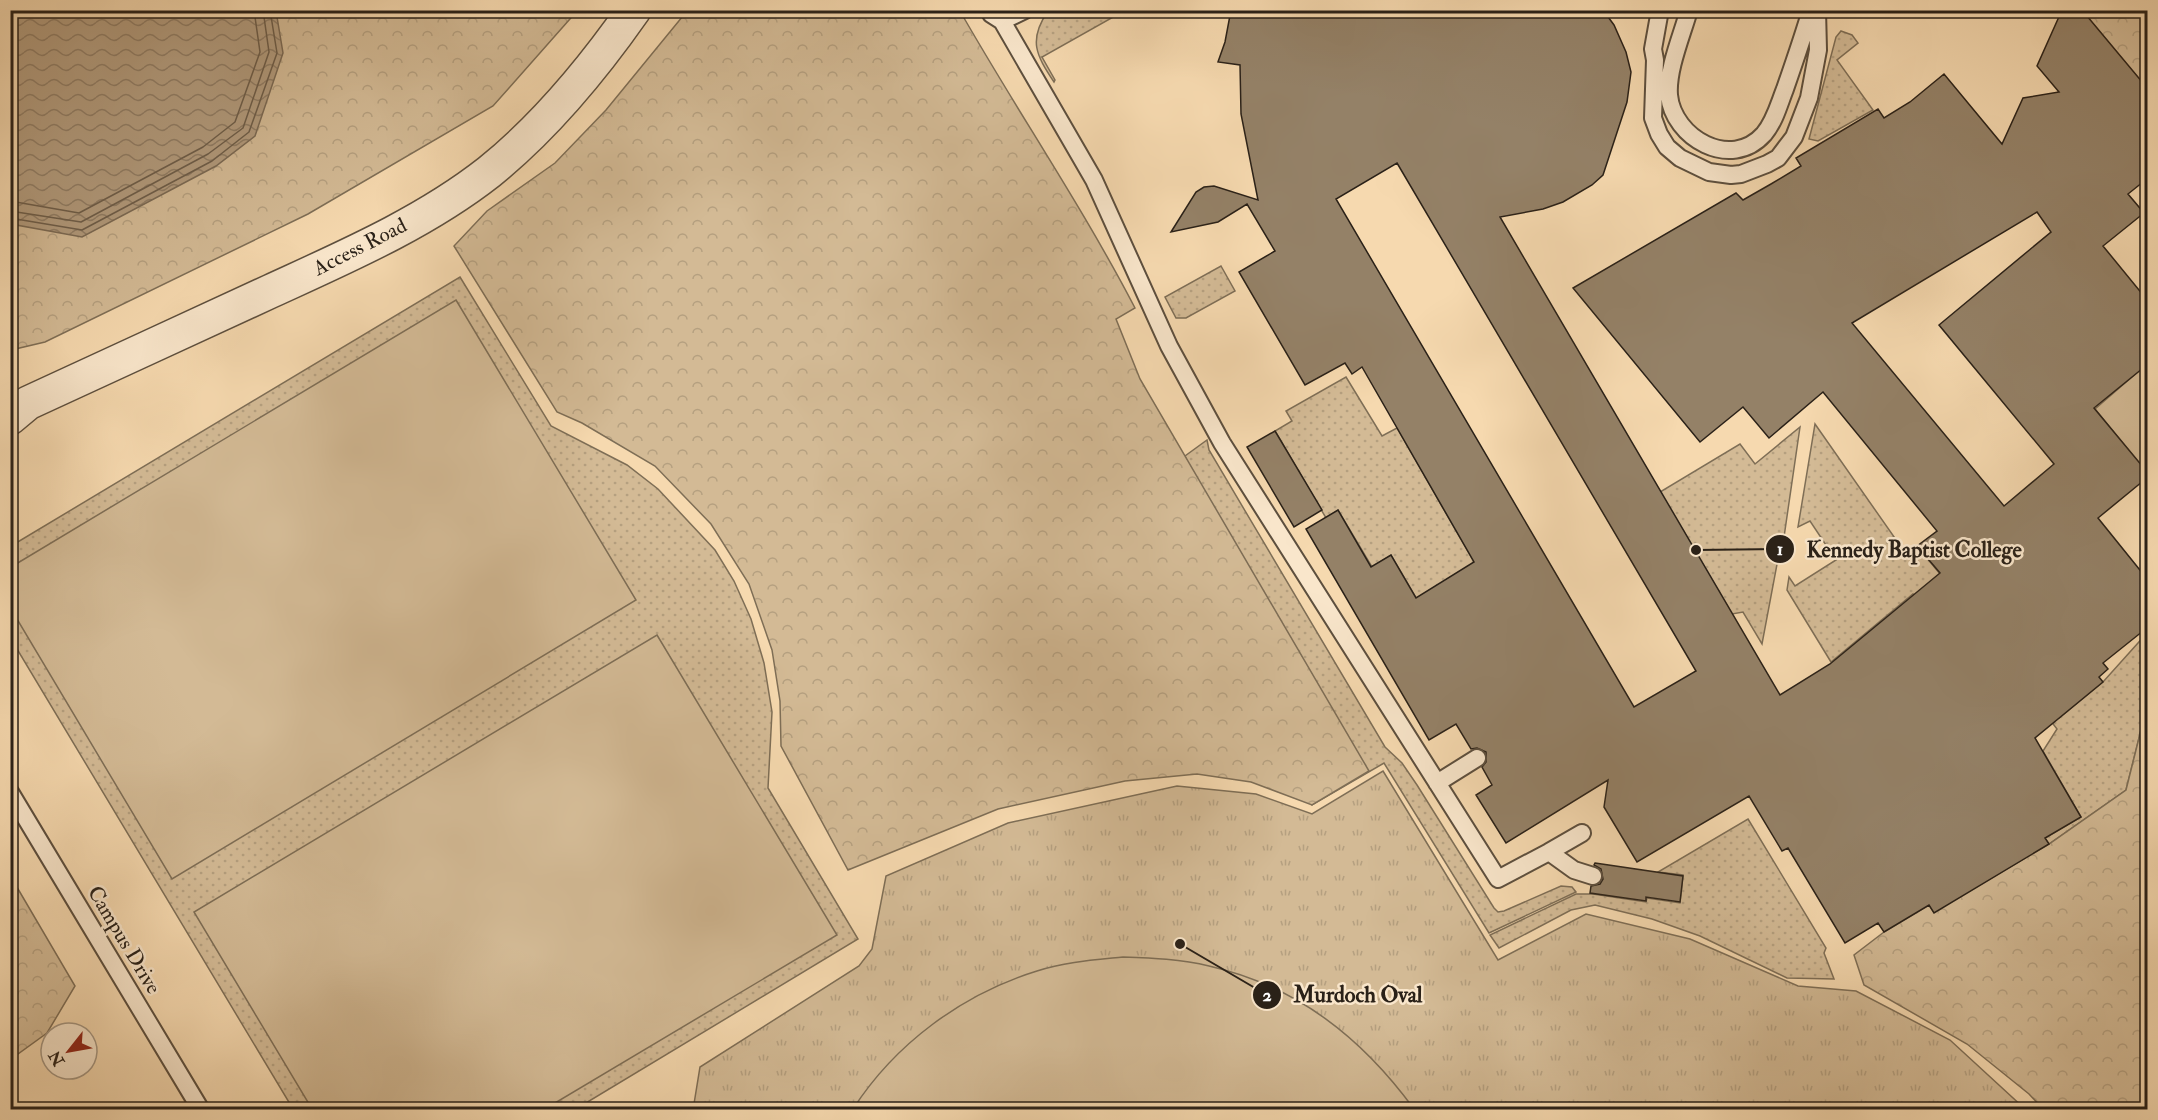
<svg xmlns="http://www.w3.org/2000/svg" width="2158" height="1120" font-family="'IM FELL Double Pica',serif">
	<defs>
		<pattern id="grass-dots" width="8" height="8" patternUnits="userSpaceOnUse" patternTransform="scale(1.5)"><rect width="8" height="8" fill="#d3ba95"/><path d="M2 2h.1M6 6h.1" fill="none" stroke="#b5a080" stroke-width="1.8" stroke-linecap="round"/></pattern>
		<pattern id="forest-crowns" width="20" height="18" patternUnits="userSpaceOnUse" patternTransform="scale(1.5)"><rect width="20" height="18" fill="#d3ba95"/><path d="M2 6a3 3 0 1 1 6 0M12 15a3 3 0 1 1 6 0" fill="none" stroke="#b5a080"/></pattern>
		<pattern id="park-tufts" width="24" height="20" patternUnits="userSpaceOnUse" patternTransform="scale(1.5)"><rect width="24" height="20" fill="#d3ba95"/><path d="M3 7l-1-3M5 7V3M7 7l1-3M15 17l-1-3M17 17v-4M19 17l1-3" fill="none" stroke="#b5a080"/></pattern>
		<pattern id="water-waves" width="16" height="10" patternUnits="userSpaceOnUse" patternTransform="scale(1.5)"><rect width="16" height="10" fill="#b19a7c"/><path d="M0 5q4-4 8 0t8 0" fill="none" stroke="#907d65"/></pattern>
	</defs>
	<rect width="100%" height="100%" fill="#f6d9af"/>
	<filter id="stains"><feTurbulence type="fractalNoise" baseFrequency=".00333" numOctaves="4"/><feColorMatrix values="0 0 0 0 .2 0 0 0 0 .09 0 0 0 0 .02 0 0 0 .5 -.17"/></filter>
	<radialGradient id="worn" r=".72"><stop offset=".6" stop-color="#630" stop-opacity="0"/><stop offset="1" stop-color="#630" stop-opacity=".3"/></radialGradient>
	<path fill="url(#grass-dots)" stroke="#7e6e56" stroke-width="1.5" d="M1048 11V10L1124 11 1042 57 1055 80 1054 82C1036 55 1028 40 1048 11Z
		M1841 31 1852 35 1858 43 1837 60 1873 110 1818 141 1809 139 1836 37Z
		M1221 266 1235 291 1186 318H1176L1165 297Z
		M460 277 551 426 627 465 658 489 715 550 734 581 751 619 764 663 772 712 768 788 858 939 576 1109H293L11 639V546Z
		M1346 377 1382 436 1397 428 1474 562 1481 709 1391 555 1372 567 1338 510 1326 518 1275 431 1292 421 1286 411Z
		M1815 424 1906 554 1917 546 2059 718 2103 682 2147 633V706L2126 790 2049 844 2045 838 2081 817 2043 751 2057 729 2008 665 1961 678 1913 594 1831 662 1787 590 1789 577 1795 586 1836 560 1810 521 1798 527Z
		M1800 427 1784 537 1770 546 1778 559 1762 644 1743 612 1732 614 1660 492 1740 444 1755 464Z
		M1207 440 1209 450 1385 747 1402 763 1417 785 1494 908 1498 912 1504 911 1561 886 1572 887 1576 892 1489 933 1384 763 1312 805 1185 456Z
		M1748 819 1826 948 1824 953 1834 979 1787 978 1700 936 1652 919 1595 905 1571 910 1499 948 1490 935 1576 894H1593L1646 902 1647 898 1680 903 1683 875 1658 872Z"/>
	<path fill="url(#forest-crowns)" stroke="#7e6e56" stroke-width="1.5" d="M10 11H577L493 106 308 214 45 342 11 350Z
		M687 11H960C1017 111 1082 206 1135 308L1116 319 1140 379 1369 771 1312 805 1251 782 1197 774 1125 781 998 809 848 870 781 746 780 701 772 650 749 584 711 524 655 466 582 423 557 412 454 246 487 211 555 163 606 110Z
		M2082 11H2147V89Z
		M2147 706V1109H2043L2029 1094 1967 1044 1864 985 1854 955 1884 932 1929 905 1934 912 2049 844 2126 790Z
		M11 877 75 986 47 1033 11 1059Z"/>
	<path fill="url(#park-tufts)" stroke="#7e6e56" stroke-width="1.5" d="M1383 771 1498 960 1586 914 1690 939 1798 986 1856 991 1950 1040 2025 1109 693 1110 700 1067 859 966 872 949 886 876 1008 823 1177 786 1256 794 1312 814Z"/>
	<path fill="#d3ba95" stroke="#7e6e56" stroke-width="1.5" d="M456 300 636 600 172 879 11 609V567Z
		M2147 364V473L2095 409Z
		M657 635 837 935 545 1109H312L194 912Z
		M1123 957C1152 958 1181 959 1209 966 1297 986 1362 1038 1414 1109H853C895 1044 962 994 1037 971 1065 962 1094 960 1123 957Z"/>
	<path fill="url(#water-waves)" stroke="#7b6a54" stroke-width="1.5" d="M10 11H276L283 53 255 136 216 166 82 237 11 224Z"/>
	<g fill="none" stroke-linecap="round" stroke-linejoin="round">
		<path stroke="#6e5e4a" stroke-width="1.5" d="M10 201 79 213 203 147 235 122 260 52 254 10
			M10 211 81 222 208 154 243 128 269 52 263 10
			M10 218 82 230 212 161 249 132 277 53 270 10"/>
	</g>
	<path fill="#948167" stroke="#2a2118" stroke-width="1.5" fill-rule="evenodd" d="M1231 10H1603L1614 25 1626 52 1631 72 1627 102 1603 175 1592 185 1563 202 1543 209 1500 217 1780 695 1830 664 1940 573 1917 546 1937 531 1823 392 1769 438 1743 407 1700 442 1573 288 1736 193 1743 200 1771 184 1801 166 1796 158 1878 109 1884 118 1910 102 1944 74 2002 144 2023 98 2059 92 2037 66 2062 10H2082L2148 89V178L2128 194 2144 213 2103 246 2148 301V364L2094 408 2148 473V477L2098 518 2148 580V627L2103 663 2108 669 2099 677 2103 682 2035 738 2081 817 2045 838 2049 844 1934 913 1929 905 1884 932 1878 923 1845 943 1788 848 1782 851 1749 796 1637 862 1604 807 1608 780 1506 843 1476 795 1492 785 1482 767 1486 762V752L1477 748 1471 749 1456 724 1429 740 1306 529 1338 510 1371 567 1391 555 1416 598 1474 562 1362 367 1352 374 1345 363 1305 385 1239 272 1275 251 1247 204 1218 222 1171 232 1196 192 1204 187 1214 186 1258 200 1241 114 1240 65 1218 62 1225 42ZM1397 163 1696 671 1634 707 1336 199ZM2037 212 2051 232 1939 325 2054 464 2004 506 1852 323Z
		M1275 431 1322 510 1294 527 1247 447Z
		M1595 863 1683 876 1680 902 1646 897V901L1590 893 1591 886 1600 884 1603 879 1601 869 1594 865Z"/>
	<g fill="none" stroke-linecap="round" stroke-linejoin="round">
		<g stroke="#5d4f3e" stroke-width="20">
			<path id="lane" d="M989 10 991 14 1002 21 1025 10
				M1660 10 1653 49 1655 60 1653 118 1659 134 1667 147 1680 158 1709 172 1731 175 1741 174 1767 164 1778 158 1794 137 1809 98 1818 50 1817 10
				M1689 10C1682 35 1667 70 1669 95 1673 138 1731 171 1764 134 1775 121 1779 104 1785 89 1794 63 1803 37 1811 10
				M1002 21 1094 180 1169 346 1222 443 1498 879 1549 852
				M1437 783 1477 758
				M10 792 201 1110
				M1582 833 1549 852 1574 870 1593 876"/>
		</g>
		<g stroke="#5d4f3e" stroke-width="36">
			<path id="street" d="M10 418 28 403C109 366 190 328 271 291 345 257 424 223 489 172 546 126 592 70 634 10"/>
		</g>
		<use href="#lane" stroke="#f9e6cb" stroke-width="16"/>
		<use href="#street" stroke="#f9e6cb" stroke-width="33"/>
	</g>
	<g text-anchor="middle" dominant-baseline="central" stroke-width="5" stroke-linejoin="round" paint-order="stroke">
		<g font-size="21" fill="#2a2118" stroke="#f9e6cb">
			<text transform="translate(360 247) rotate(-27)">Access Road</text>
			<text transform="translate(124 940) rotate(59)">Campus Drive</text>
		</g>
	</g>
	<path fill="none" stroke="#2a2118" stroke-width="2" d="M1696 550L1780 549M1180 944L1267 995"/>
	<g fill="#2a2118" stroke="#f9e6cb" stroke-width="2">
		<circle cx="1696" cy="550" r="6"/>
		<circle cx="1180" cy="944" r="6"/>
		<circle cx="1780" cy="549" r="15"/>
		<circle cx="1267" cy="995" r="15"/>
	</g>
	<g font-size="18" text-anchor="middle" font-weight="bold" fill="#fff">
		<text x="1780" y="555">1</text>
		<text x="1267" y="1001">2</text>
	</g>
	<g font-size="22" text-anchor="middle" font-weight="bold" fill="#2a2118" stroke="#f9e6cb" stroke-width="5" stroke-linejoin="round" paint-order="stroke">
		<text x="1914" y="557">Kennedy Baptist College</text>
		<text x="1358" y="1002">Murdoch Oval</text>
	</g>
	<rect width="2158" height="1120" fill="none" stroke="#f6d9af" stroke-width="36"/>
	<rect x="12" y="12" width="2134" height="1096" fill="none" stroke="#2a2118" stroke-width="3"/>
	<rect x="18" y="18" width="2122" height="1084" fill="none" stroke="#2a2118" stroke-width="1.5"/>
	<g transform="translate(69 1051) rotate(239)"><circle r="28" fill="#f9e6cb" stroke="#a69783" stroke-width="1.5"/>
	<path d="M0-4.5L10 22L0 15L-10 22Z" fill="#8f2418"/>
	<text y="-9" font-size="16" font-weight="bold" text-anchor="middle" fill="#2a2118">N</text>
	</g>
	<rect width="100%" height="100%" filter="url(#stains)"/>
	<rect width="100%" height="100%" fill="url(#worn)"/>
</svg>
